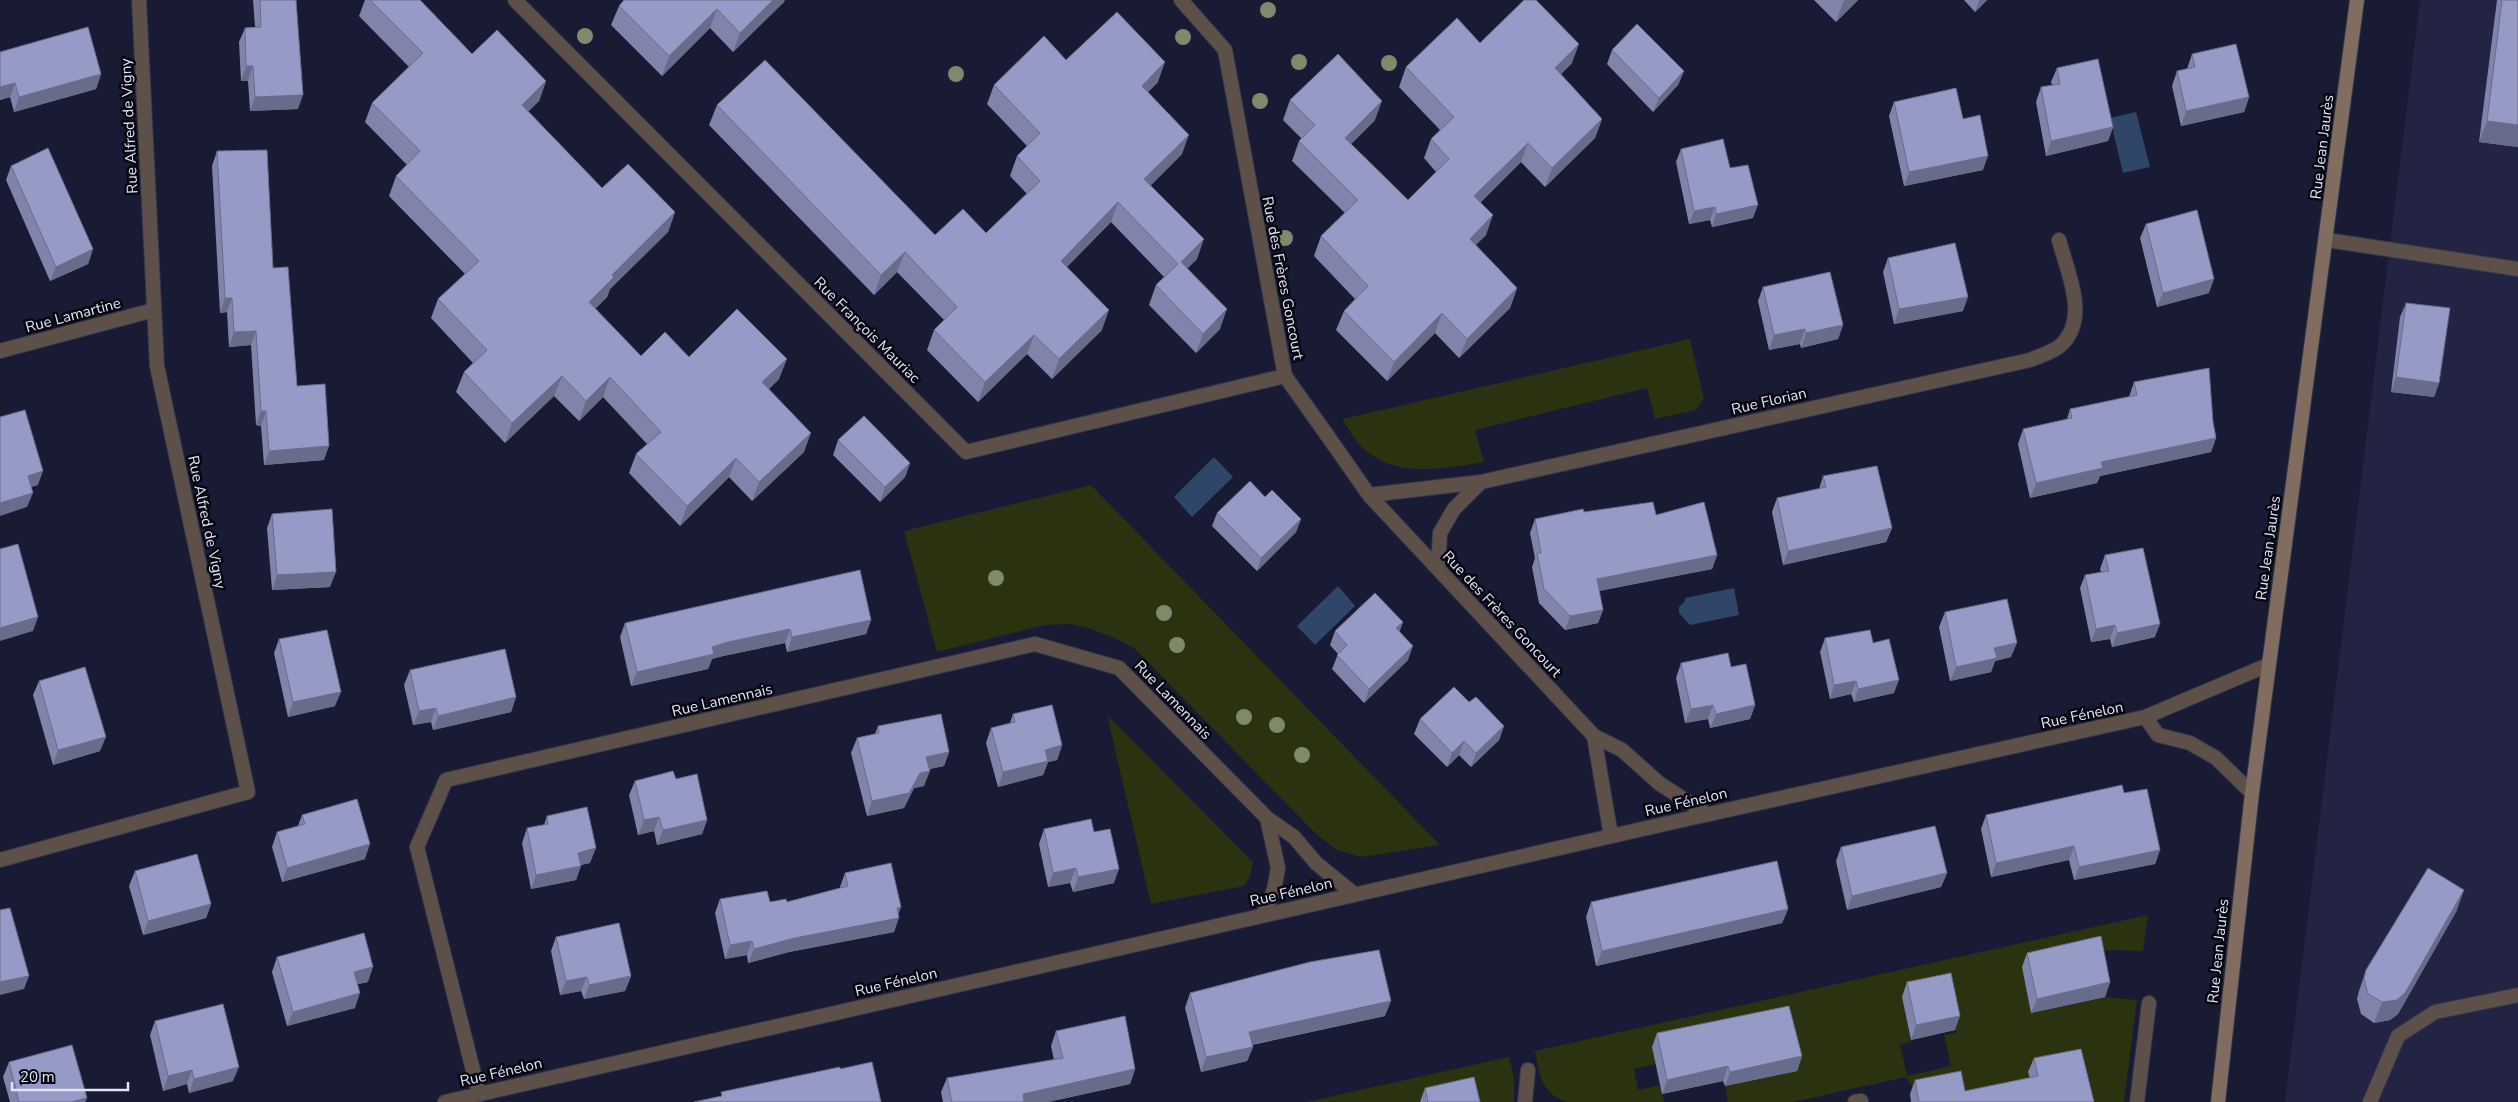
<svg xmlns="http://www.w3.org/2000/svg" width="2518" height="1102" font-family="'Nunito Sans',sans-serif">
	<rect width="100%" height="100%" fill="#191a33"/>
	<path fill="#232443" d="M2420 0H2518V1102H2285Z"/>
	<path fill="#2b3210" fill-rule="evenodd" d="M1690 339 1704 399 1696 410 1655 419 1647 388 1475 430 1484 462C1427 472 1372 481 1343 419Z
		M1091 485 1440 845 1361 857 1337 850 1316 834 1135 649 1115 638 1088 628 1070 624 1045 625 937 652 904 531Z
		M1107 715 1253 862 1250 876 1244 886 1151 904Z
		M2148 915 2143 951 2096 950 2032 1013 2105 997 2137 1000 2124 1102H1923L1906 1077 1793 1102H1728L1725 1086 1796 1071 1652 1047 1656 1064 1634 1069 1638 1090 1660 1085 1664 1102H1566C1541 1092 1540 1076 1535 1051ZM1946 987 1956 1033 1944 1035 1951 1066 1907 1076 1900 1045 1911 1042 1902 997Z
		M1509 1057 1514 1079V1102H1306Z"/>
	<path fill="#304669" d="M2136 112 2150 167 2123 173 2110 118Z
		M1214 457 1233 477 1192 517 1174 497Z
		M1338 586 1355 606 1315 645 1297 626Z
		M1734 588 1739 615 1690 625 1679 613V607L1685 601V598Z"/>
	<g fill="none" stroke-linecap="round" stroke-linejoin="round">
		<g stroke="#35364e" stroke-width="16">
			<path id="service" d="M2327 240 2518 269
				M2370 1102 2398 1036 2435 1012 2518 995"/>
		</g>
		<g stroke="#35364e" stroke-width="16">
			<path id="pedestrian" d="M1285 376 1327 435"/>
		</g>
		<g stroke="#35364e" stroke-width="16">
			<path id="minor" d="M515 0 966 452 1285 376 1225 50 1181 0
				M0 351 154 310
				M1327 435 1369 495 1594 736 1622 750 1660 784 1707 814
				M1369 495 1481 482 2030 360C2039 356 2054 352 2061 345 2090 318 2067 272 2059 240
				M1438 569 1440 533 1454 509 1481 482
				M2145 717 2158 735 2190 743 2216 758 2252 793
				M1594 736 1611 836
				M0 860 248 792 157 366 139 0
				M1263 915 1274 890 1278 868 1267 818 1294 837 1316 863 1354 894
				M479 1094 417 847 446 780 1035 644 1119 668 1267 818
				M445 1102 1669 823 2145 717 2268 665
				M1525 1102 1528 1070
				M1855 1102 1861 1101
				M2137 1102 2149 1003"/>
		</g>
		<g stroke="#35364e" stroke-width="16">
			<path id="secondary" d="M2218 1102 2252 793 2357 0"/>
		</g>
		<use href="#service" stroke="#5d5048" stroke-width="14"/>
		<use href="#pedestrian" stroke="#5d5048" stroke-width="14"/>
		<use href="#minor" stroke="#5d5048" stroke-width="14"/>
		<use href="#secondary" stroke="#816d60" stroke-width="14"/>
	</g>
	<g fill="#7f8a6d">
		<circle cx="1268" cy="10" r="8"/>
		<circle cx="585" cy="36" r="8"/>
		<circle cx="1183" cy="37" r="8"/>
		<circle cx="1299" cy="62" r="8"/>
		<circle cx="1389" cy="63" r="8"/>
		<circle cx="956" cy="74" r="8"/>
		<circle cx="1260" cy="101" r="8"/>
		<circle cx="1285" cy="238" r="8"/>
		<circle cx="996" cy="578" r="8"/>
		<circle cx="1164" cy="613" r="8"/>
		<circle cx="1177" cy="645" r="8"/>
		<circle cx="1244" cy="717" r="8"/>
		<circle cx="1277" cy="725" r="8"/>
		<circle cx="1302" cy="755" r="8"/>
	</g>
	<path fill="#8084ab" d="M253 0H296L298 109 250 111 248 81H241L239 42 245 28 255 27Z
		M365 0H420L472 54 546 81 539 101 528 111 602 188 675 212 668 232 610 289 607 297 595 309 641 356 689 357 779 379 769 389 804 452 752 501 729 477 680 526 629 473 636 454 647 444 603 397 579 421 554 396 505 443 456 392 464 372 473 363 431 318 438 299 465 274 389 196 396 176 407 165 365 122 372 103 409 67 359 16Z
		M1814 0H1858L1836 22Z
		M1964 0H1987L1975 12Z
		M2497 0H2518V147L2479 142Z
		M784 2 733 52 710 28 662 76 611 25 619 6Z
		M1480 43 1572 63 1561 74 1602 119 1595 138 1545 187 1521 162 1481 202 1486 235 1475 245 1517 288 1510 308 1459 358 1435 333 1387 381 1336 330 1344 311 1355 299 1314 256 1321 236 1345 213 1292 161 1299 141 1302 139 1283 120 1290 100 1375 120 1351 144 1408 200 1436 172 1424 158 1431 139 1440 130 1399 87 1406 67Z
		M1612 50 1684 71 1678 85 1653 112 1607 64Z
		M0 52 101 74 96 89 14 112 10 97 0 100Z
		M2192 54 2249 97 2244 112 2181 126 2172 86 2177 71 2187 69Z
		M1066 60 1158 82 1148 92 1182 154 1150 186 1197 259 1187 268 1220 329 1196 353 1149 305 1156 285 1164 277 1111 222 1067 267 1102 330 1052 379 1027 354 978 402 927 350 934 330 944 320 897 272 874 295 709 125 717 105 935 235 986 233 1027 194 1010 176 1017 156 1027 146 987 104 994 85Z
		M2057 68 2113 127 2108 141 2046 156 2036 102 2041 87 2052 85 2051 82Z
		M1894 102 1963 119 1983 170 1904 186 1889 116Z
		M1681 149 1730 168 1753 218 1712 227 1710 220 1689 224 1676 162Z
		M217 151 273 268 297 386 324 460 264 465 261 426 256 425 251 345 229 347 227 312 220 313 212 166Z
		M11 166 93 249 88 264 50 281 6 180Z
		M2146 224 2209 293 2157 307 2140 238Z
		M1888 258 1963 311 1894 324 1883 272Z
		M1763 287 1843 325 1838 339 1801 348 1800 344 1769 350 1758 301Z
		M2406 303 2439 383 2434 397 2391 392 2400 317Z
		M2134 382 2213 422 2216 438 2211 452 2100 476 2097 483 2030 498 2018 444 2023 429 2067 419 2070 409 2129 397Z
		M838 440 910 463 905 477 880 502 833 455Z
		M1823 476 1892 528 1886 542 1783 565 1772 512 1777 498 1819 489Z
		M1265 497 1301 519 1296 532 1257 571 1212 526 1217 513Z
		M272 514 330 587 272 590 267 528Z
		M1656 515 1717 555 1712 569 1599 591 1603 610 1598 623 1565 630 1539 603 1532 567 1535 558 1530 533 1535 519Z
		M2105 555 2155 637 2112 647 2110 639 2091 642 2080 588 2085 575 2101 572 2100 569Z
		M1945 612 2011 657 1995 661 1991 672 1950 681 1939 627Z
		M871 620 866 634 787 652 785 643 723 656 712 659 708 669 631 686 620 637 625 623Z
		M1403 622 1399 632 1408 660 1364 703 1332 669 1338 654 1330 645 1335 631Z
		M1825 638 1873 643 1894 693 1854 702 1851 694 1830 699 1820 652Z
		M279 639 335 706 288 717 274 653Z
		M1681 663 1731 667 1755 705 1750 719 1710 728 1708 719 1685 723 1676 678Z
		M410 670 516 697 511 712 433 730 431 722 413 725 404 685Z
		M39 681 100 751 53 765 33 695Z
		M1469 702 1504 726 1499 740 1471 767 1459 755 1447 767 1414 734 1420 719Z
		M1013 714 1062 745 1057 760 1048 762 1043 775 998 787 986 743 991 728 1010 723Z
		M878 726 949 752 944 766 929 769 924 786 914 788 904 808 867 816 851 753 857 738 875 734Z
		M676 779 707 820 702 834 657 845 654 831 638 835 629 795 635 781Z
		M2124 793 2160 850 2155 864 2074 880 2069 860 1991 877 1981 829 1986 815Z
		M302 815 365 859 282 882 272 847 277 832 298 826Z
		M547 816 590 863 581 865 576 880 531 889 522 843 527 828 544 825Z
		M1044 829 1094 832 1114 883 1073 892 1070 883 1048 887 1039 844Z
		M1841 847 1947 873 1941 887 1847 910 1836 861Z
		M135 871 211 904 206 918 143 935 129 886Z
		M845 873 901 907 898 914 894 932 789 952 748 963 747 955 725 959 715 913 720 899 770 902H787L840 888V887Z
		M1591 902 1788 909 1782 923 1596 966 1586 917Z
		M2457 910 2398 1014 2390 1020 2374 1023 2361 1014 2357 999 2359 991 2366 970Z
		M556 937 631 976 625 991 584 999 581 991 560 995 551 951Z
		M2027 953 2110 982 2105 997 2031 1013 2022 967Z
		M277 957 368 982 358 984 355 1008 287 1026 272 972Z
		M1907 982 1955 1030 1911 1040 1902 997Z
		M1190 993 1385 1016 1252 1045 1253 1047 1247 1061 1201 1072 1185 1008Z
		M155 1021 233 1081 189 1093 187 1084 163 1091 150 1035Z
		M1056 1031 1135 1069 1130 1084 1048 1102H943L941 1092 947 1078 1054 1060 1051 1046Z
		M1657 1033 1802 1056 1797 1071 1725 1086 1723 1081 1662 1094 1652 1047Z
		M2034 1058 2094 1102H1911L1910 1094 1915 1080 1965 1091 2030 1078 2028 1072Z
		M9 1062 87 1098 85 1102H10L3 1077Z
		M1425 1088 1480 1102H1420Z"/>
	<path fill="#686c8b" d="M773 0H785L784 2 733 52 740 33Z
		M1845 0H1858L1836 22 1843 2Z
		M1979 0H1987L1975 12Z
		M717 9 710 28 662 76 669 56Z
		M1579 44 1572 63 1548 87 1555 68Z
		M1165 62 1158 82 1134 106 1142 86Z
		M246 66H253L248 81H241Z
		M1684 71 1678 85 1653 112 1659 98Z
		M101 74 96 89 14 112 19 97Z
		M546 81 539 101 515 125 522 105Z
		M15 83 10 97 0 100V87Z
		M303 95 298 109 250 111 255 97Z
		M2249 97 2244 112 2181 126 2186 111Z
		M1382 101 1375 120 1338 157 1345 138Z
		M1602 119 1595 138 1545 187 1552 168Z
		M2487 121 2518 125V147L2479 142Z
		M2113 127 2108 141 2046 156 2051 141Z
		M1189 135 1182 154 1137 199 1144 179Z
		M1528 143 1521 162 1467 215 1474 196Z
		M1988 156 1983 170 1904 186 1909 172Z
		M1118 202 1111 222 1054 280 1061 261Z
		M1758 205 1753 218 1712 227 1716 214Z
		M1715 207 1710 220 1689 224 1694 211Z
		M675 212 668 232 610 289 607 297 582 322 589 302 612 275Z
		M1493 215 1486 235 1462 259 1470 239Z
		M1204 239 1197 259 1174 282 1181 262Z
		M93 249 88 264 50 281 56 267Z
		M905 252 897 272 874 295 881 275Z
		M2214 279 2209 293 2157 307 2163 293Z
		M1517 288 1510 308 1459 358 1467 339Z
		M1968 297 1963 311 1894 324 1899 309Z
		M225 298H232L227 312 220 313Z
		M1227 309 1220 329 1196 353 1203 334Z
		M1109 310 1102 330 1052 379 1059 359Z
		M1442 313 1435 333 1387 381 1394 362Z
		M1843 325 1838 339 1801 348 1806 333Z
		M1805 329 1800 344 1769 350 1774 335Z
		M256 331 251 345 229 347 234 332Z
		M1034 335 1027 354 978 402 985 382Z
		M787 359 779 379 755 402 762 382Z
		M562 376 554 396 505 443 512 423Z
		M610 377 603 397 579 421 586 401Z
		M2396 377 2439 383 2434 397 2391 392Z
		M261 411H266L261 426 256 425Z
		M811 433 804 452 752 501 759 482Z
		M2216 438 2211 452 2100 476 2097 483 2030 498 2036 483 2101 462Z
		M329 446 324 460 264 465 269 451Z
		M736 458 729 477 680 526 687 506Z
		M910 463 905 477 880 502 885 487Z
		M43 471 38 485 23 490 28 476Z
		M33 493 27 507 0 516V503Z
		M1301 519 1296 532 1257 571 1261 558Z
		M1892 528 1886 542 1783 565 1788 551Z
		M1717 555 1712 569 1592 592 1597 579Z
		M336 572 330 587 272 590 277 575Z
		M1603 610 1598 623 1565 630 1570 616Z
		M38 617 33 631 0 641V628Z
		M871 620 866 634 787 652 792 637Z
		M1403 622 1398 636 1396 628Z
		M2160 624 2155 637 2112 647 2117 633Z
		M2115 625 2110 639 2091 642 2096 629Z
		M790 629 785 643 723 656 712 659 708 669 631 686 637 672 728 642Z
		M2017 643 2011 657 1995 661 1991 672 1950 681 1956 667 1994 648Z
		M1413 646 1408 660 1364 703 1369 689Z
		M1899 680 1894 693 1854 702 1858 689Z
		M1856 681 1851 694 1830 699 1834 685Z
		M341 692 335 706 288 717 293 702Z
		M516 697 511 712 433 730 438 716Z
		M1713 705 1708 719 1685 723 1691 709Z
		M1755 705 1750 719 1710 728 1716 714Z
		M436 708 431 722 413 725 419 711Z
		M1504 726 1499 740 1471 767 1476 753Z
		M106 737 100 751 53 765 58 750Z
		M1464 741 1459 755 1447 767 1452 753Z
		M1062 745 1057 760 1048 762 1043 775 998 787 1003 772 1045 750Z
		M949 752 944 766 921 771 926 757Z
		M930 771 924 786 914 788 904 808 867 816 872 801 920 773Z
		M659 817 654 831 638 835 644 820Z
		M707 820 702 834 657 845 663 830Z
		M370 844 365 859 282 882 287 868Z
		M2074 846 2069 860 1991 877 1996 863Z
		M596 848 590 863 572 867 578 853Z
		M2160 850 2155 864 2074 880 2079 867Z
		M581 866 576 880 531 889 536 875Z
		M1076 868 1070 883 1048 887 1053 873Z
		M1119 869 1114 883 1073 892 1078 877Z
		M1947 873 1941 887 1847 910 1852 896Z
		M2464 890 2457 910 2398 1014 2390 1020 2374 1023 2382 1002Z
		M211 904 206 918 143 935 148 921Z
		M901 907 897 918H899L894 932 789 952 748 963 754 949Z
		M1788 909 1782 923 1596 966 1602 951Z
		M752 941 747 955 725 959 730 945Z
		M373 967 368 982 349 986 354 972Z
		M29 976 24 989 0 995V982Z
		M631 976 625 991 584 999 589 985Z
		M587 977 581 991 560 995 566 981Z
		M2110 982 2105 997 2031 1013 2037 999Z
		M360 993 355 1008 287 1026 293 1012Z
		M1391 1001 1385 1016 1244 1046 1249 1032Z
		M1960 1016 1955 1030 1911 1040 1916 1025Z
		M1253 1047 1247 1061 1201 1072 1206 1057Z
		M1802 1056 1797 1071 1725 1086 1730 1072Z
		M1728 1066 1723 1081 1662 1094 1667 1080Z
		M239 1067 233 1081 189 1093 194 1079Z
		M1135 1069 1130 1084 1048 1102H1020L1023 1094Z
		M192 1070 187 1084 163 1091 168 1076Z
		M87 1098 85 1102H71Z"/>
	<path fill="#959ac7" stroke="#686c8b" d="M260 0H296L303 95 255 97 253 66H246L245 28 261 27Z
		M370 0H420L472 54 497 30 546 81 522 105 602 188 628 164 675 212 612 275 614 277 589 302 641 356 665 332 689 357 737 309 787 359 762 382 811 433 759 482 736 458 687 506 636 454 661 432 610 377 586 401 562 376 512 423 464 372 487 350 438 299 479 261 396 176 420 151 372 103 423 53Z
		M624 0H773L740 33 717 9 669 56 619 6Z
		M1524 0H1536L1579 44 1555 68 1602 119 1552 168 1528 143 1474 196 1493 215 1470 239 1517 288 1467 339 1442 313 1394 362 1344 311 1368 286 1321 236 1358 200 1299 141 1315 125 1290 100 1338 54 1382 101 1345 138 1408 200 1449 159 1431 139 1454 117 1406 67 1457 18 1480 43Z
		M2502 0H2518V125L2487 121Z
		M1117 12 1165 62 1142 86 1189 135 1144 179 1204 239 1181 262 1227 309 1203 334 1156 285 1178 264 1118 202 1061 261 1109 310 1059 359 1034 335 985 382 934 330 957 307 905 252 881 275 717 105 765 60 935 235 963 209 986 233 1040 181 1017 156 1040 133 994 85 1044 36 1066 60Z
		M1637 24 1684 71 1659 98 1612 50Z
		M88 27 101 74 19 97 15 83 0 87V52Z
		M2236 44 2249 97 2186 111 2177 71 2195 67 2192 54Z
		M2098 59 2113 127 2051 141 2041 87 2060 84 2057 68Z
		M1956 88 1963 119 1980 115 1988 156 1909 172 1894 102Z
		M1723 139 1730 168 1748 165 1758 205 1716 214 1715 207 1694 211 1681 149Z
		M48 148 93 249 56 267 11 166Z
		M267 150 273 268 288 267 297 386 325 384 329 446 269 451 266 411H261L256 331 234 332 232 298H225L217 151Z
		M2197 210 2214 279 2163 293 2146 224Z
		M1955 243 1968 297 1899 309 1888 258Z
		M1830 272 1843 325 1806 333 1805 329 1774 335 1763 287Z
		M2406 303 2450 308 2439 383 2396 377Z
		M2209 368 2213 422 2216 438 2101 462 2103 468 2036 483 2023 429 2072 418 2070 409 2137 395 2134 382Z
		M25 410 43 471 28 476 33 493 0 503V417Z
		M864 416 910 463 885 487 838 440Z
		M1877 466 1892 528 1788 551 1777 498 1826 487 1823 476Z
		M1250 481 1265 497 1272 490 1301 519 1261 558 1217 513Z
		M1653 502 1656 515 1704 502 1717 555 1597 579 1603 610 1570 616 1544 589 1537 553H1541L1535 519 1583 509 1584 512Z
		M332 509 336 572 277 575 272 514Z
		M18 544 38 617 0 628V549Z
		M2143 548 2160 624 2117 633 2115 625 2096 629 2085 575 2109 571 2105 555Z
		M860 570 871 620 792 637 790 629 728 642 712 647 714 654 637 672 625 623Z
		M1375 593 1403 622 1396 628 1413 646 1369 689 1337 655 1347 645 1335 631Z
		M2007 599 2017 643 1994 648 1997 658 1956 667 1945 612Z
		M327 630 341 692 293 702 279 639Z
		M1870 630 1873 643 1889 639 1899 680 1858 689 1856 681 1834 685 1825 638Z
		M505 649 516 697 438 716 436 708 419 711 410 670Z
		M1728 653 1731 667 1746 664 1755 705 1716 714 1713 705 1691 709 1681 663Z
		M85 667 106 737 58 750 39 681Z
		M1454 687 1469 702 1476 697 1504 726 1476 753 1464 741 1452 753 1420 719Z
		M1052 705 1062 745 1045 750 1048 761 1003 772 991 728 1015 722 1013 714Z
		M941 714 949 752 926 757 930 771 920 773 909 793 872 801 857 738 879 733 878 726Z
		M673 771 676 779 697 774 707 820 663 830 659 817 644 820 635 781Z
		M2122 785 2124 793 2147 789 2160 850 2079 867 2074 846 1996 863 1986 815Z
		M357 799 370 844 287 868 277 832 305 824 302 815Z
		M587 807 596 848 578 853 581 866 536 875 527 828 548 824 547 816Z
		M1091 819 1094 832 1110 829 1119 869 1078 877 1076 868 1053 873 1044 829Z
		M1935 826 1947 873 1852 896 1841 847Z
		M197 854 211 904 148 921 135 871Z
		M1777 861 1788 909 1602 951 1591 902Z
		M891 863 901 907 897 908 899 918 795 938 754 949 752 941 730 945 720 899 767 891 770 902 786 899 787 902 848 886 845 873Z
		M2428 868 2464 890 2405 993 2397 1000 2382 1002 2368 994 2364 979 2366 970Z
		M10 908 29 976 0 982V910Z
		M619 923 631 976 589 985 587 977 566 981 556 937Z
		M364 933 373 967 354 972 360 993 293 1012 277 957Z
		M2101 936 2110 982 2037 999 2027 953Z
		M1379 950 1391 1001 1249 1032 1253 1047 1206 1057 1190 993 1310 962Z
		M1951 973 1960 1016 1916 1025 1907 982Z
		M223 1004 239 1067 194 1079 192 1070 168 1076 155 1021Z
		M1789 1006 1802 1056 1730 1072 1728 1066 1667 1080 1657 1033Z
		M1125 1016 1135 1069 1023 1094 1024 1102H952L947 1078 1063 1058 1056 1031Z
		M72 1045 87 1098 71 1102H19L9 1062Z
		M2081 1049 2094 1102H1919L1915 1080 1961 1071 1965 1091 2038 1076 2034 1058Z
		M872 1062 881 1102H694L722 1096 721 1092 840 1067V1069Z
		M1474 1077 1480 1102H1428L1425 1088Z"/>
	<g text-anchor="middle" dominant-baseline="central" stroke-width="5" stroke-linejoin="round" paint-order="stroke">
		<g font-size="15" fill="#e1e4f5" stroke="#060610">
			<text transform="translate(129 126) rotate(-93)">Rue Alfred de Vigny</text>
			<text transform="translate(2322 147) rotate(-83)">Rue Jean Jaurès</text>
			<text transform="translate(1283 278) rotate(79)">Rue des Frères Goncourt</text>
			<text transform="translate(73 315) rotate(-15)">Rue Lamartine</text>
			<text transform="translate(867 330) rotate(45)">Rue François Mauriac</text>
			<text transform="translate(1769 401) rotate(-13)">Rue Florian</text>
			<text transform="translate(207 522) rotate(78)">Rue Alfred de Vigny</text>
			<text transform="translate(2268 548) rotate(-82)">Rue Jean Jaurès</text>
			<text transform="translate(1502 614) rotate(47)">Rue des Frères Goncourt</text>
			<text transform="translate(722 700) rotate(-13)">Rue Lamennais</text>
			<text transform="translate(1173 700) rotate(46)">Rue Lamennais</text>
			<text transform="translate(2082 715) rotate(-12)">Rue Fénelon</text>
			<text transform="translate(1686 802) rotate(-13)">Rue Fénelon</text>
			<text transform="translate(1291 892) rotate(-13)">Rue Fénelon</text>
			<text transform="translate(2218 951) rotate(-84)">Rue Jean Jaurès</text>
			<text transform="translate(896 982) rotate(-13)">Rue Fénelon</text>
			<text transform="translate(501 1072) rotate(-13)">Rue Fénelon</text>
		</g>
	</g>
	<path d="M12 1082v8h116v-8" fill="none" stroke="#e1e4f5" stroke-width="2.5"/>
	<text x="20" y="1082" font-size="15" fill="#e1e4f5" stroke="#060610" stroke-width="4" paint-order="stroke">20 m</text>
</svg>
